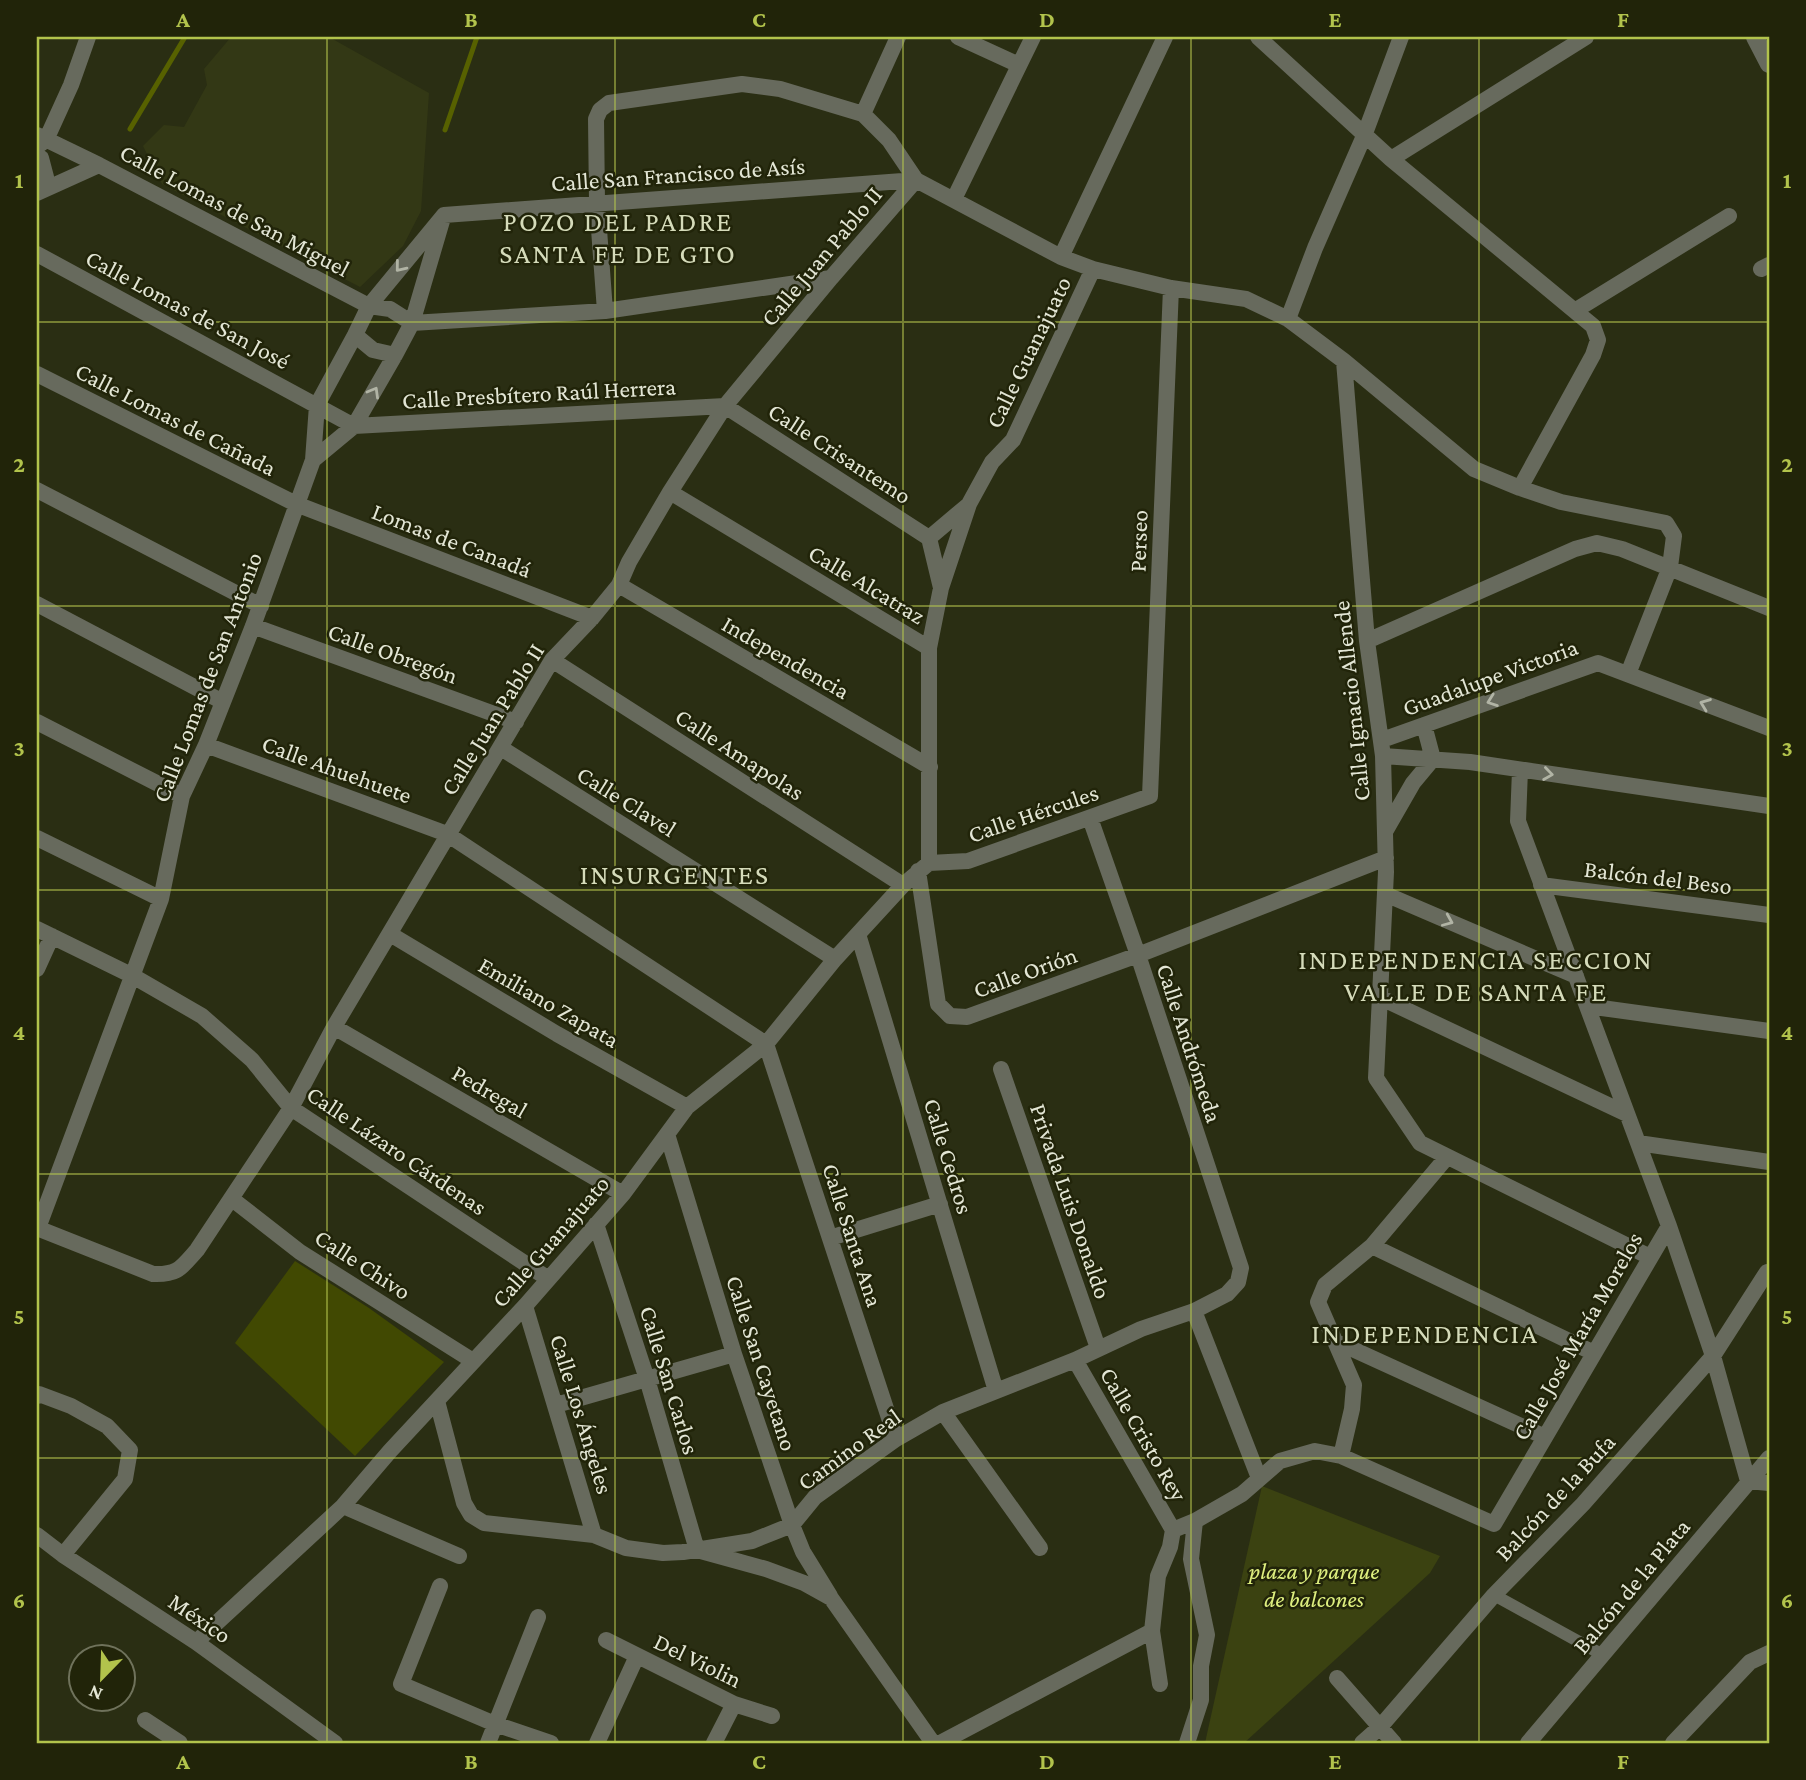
<svg xmlns="http://www.w3.org/2000/svg" width="1806" height="1780" font-family="'Crimson Pro',serif">
	<rect width="100%" height="100%" fill="#2a2e13"/>
	<path fill="#333815" d="M231 37H329L429 93 421 211 403 246 360 287 162 184 143 146 164 125 184 127 207 85 204 69Z"/>
	<path fill="#3b4211" d="M1262 1486 1440 1556 1430 1573 1244 1743H1205Z"/>
	<g fill="none" stroke-linecap="round" stroke-linejoin="round">
		<path stroke="#576100" stroke-width="5" d="M130 129 185 37
			M445 130 477 37"/>
	</g>
	<path fill="#414902" d="M295 1261 369 1308 444 1362 355 1456 235 1343Z"/>
	<g fill="none" stroke-linecap="round" stroke-linejoin="round">
		<path stroke="#676a5d" stroke-width="12" d="M1494 1595 1603 1655"/>
		<path stroke="#676a5d" stroke-width="16" d="M958 37 1019 65
			M1258 37 1391 159 1586 37
			M863 114 898 37
			M37 135 99 165 369 306 390 309 412 323 605 311 831 278
			M39 145 46 140 71 85 88 37
			M37 156 41 158 46 177 37 192
			M1391 159 1593 326 1598 340 1593 355 1520 488
			M37 193 99 165
			M954 199 1033 37
			M444 215 916 180
			M37 254 354 426 725 406 929 538 941 588
			M1061 257 1165 37
			M1761 269 1769 265
			M1576 310 1729 216
			M605 311 597 202 596 119 600 110 609 103 742 84 780 89 863 114 889 140 916 180 1061 257 1093 269 1171 288 1246 299 1288 319 1344 361 1474 469 1520 488 1561 502 1666 523 1674 536 1670 567 1628 674
			M1288 319 1315 248 1364 136 1401 37
			M355 335 373 350 395 355
			M1344 361 1367 641 1383 756 1386 872 1376 1078 1420 1143 1650 1257
			M37 374 296 504 592 618
			M313 460 354 426 395 355 412 323 442 221
			M37 490 261 606
			M670 492 929 648
			M929 538 967 506
			M619 585 930 767
			M37 604 223 702
			M253 626 516 722
			M1367 641 1575 549 1597 543 1622 549 1769 608
			M552 660 903 885
			M37 722 182 796
			M1382 740 1598 663 1769 728
			M206 745 447 834 766 1044 896 1439
			M501 748 835 959
			M1383 756 1470 762 1769 806
			M1520 770 1518 821 1669 1226 1713 1356 1748 1481 1769 1483
			M1386 830 1413 783 1433 759 1424 725
			M37 838 161 899
			M929 863 968 861 1150 796 1171 288
			M929 863V648L941 588 969 504 992 462 1013 440 1093 269
			M918 871 938 1004 950 1016 967 1017 1138 955 1386 858
			M1541 885 1769 915
			M1385 894 1576 976
			M37 929 131 975 202 1016 252 1060 291 1108 547 1278
			M390 934 557 1034 687 1107
			M858 934 996 1391
			M37 969 52 936
			M1379 997 1627 1114
			M1587 1006 1769 1031
			M334 1027 623 1194
			M1001 1069 1098 1348
			M667 1134 734 1354 792 1525 803 1552 830 1596
			M1638 1143 1769 1162
			M232 1199 300 1252 473 1361
			M596 1224 647 1379 697 1550 766 1569 804 1583 831 1598 933 1743
			M37 1228 153 1274C178 1275 181 1268 197 1250L291 1108 334 1027 552 660 592 618 619 585 629 562 670 492 725 406 831 278 916 180
			M38 1228 161 899 182 796 206 745 253 626 313 460 317 405 355 335 369 306 444 215
			M830 1238 940 1204
			M1372 1246 1594 1353
			M525 1306 594 1535
			M1194 1311 1259 1478
			M1337 1342 1545 1437
			M1075 1360 1173 1530
			M37 1396 39 1394 71 1406 107 1426 130 1450 125 1479 63 1555
			M437 1401 464 1503 471 1515 484 1523 594 1535 626 1548 663 1553 683 1552 752 1541 792 1525 815 1497 896 1439 943 1412 1075 1360 1141 1329 1194 1311 1227 1294 1238 1282 1241 1268 1138 955 1090 818
			M556 1405 734 1354
			M943 1412 1040 1548
			M1341 1456 1352 1409 1354 1385 1318 1302 1325 1285 1372 1246 1447 1157
			M343 1506 459 1556
			M1173 1530 1195 1521 1242 1494 1280 1461 1315 1451 1341 1456 1494 1524 1669 1226
			M37 1535 63 1555 196 1642 335 1743
			M440 1586 401 1684 495 1724 551 1743
			M1152 1631 1160 1684
			M606 1640 734 1704 772 1716
			M196 1642 343 1506 390 1451 525 1306 623 1194 687 1107 766 1044 835 959 903 885 929 863
			M1337 1678 1394 1743
			M145 1720 180 1743
			M488 1743 538 1617
			M597 1743 637 1656
			M714 1743 734 1704
			M940 1743 1152 1631 1158 1576 1170 1547 1173 1530
			M1187 1743 1201 1700V1666L1207 1635 1191 1559 1195 1521
			M1362 1743 1380 1727 1494 1595 1583 1504 1713 1356 1767 1272
			M1528 1743 1769 1458
			M1673 1743 1750 1662 1769 1653"/>
		<path stroke="#676a5d" stroke-width="18" d="M1755 37 1769 64"/>
	</g>
	<defs><path id="oneway-chevron" d="M-2-3.5L2.5 0L-2 3.5" fill="none" stroke-width="1.6" stroke-linecap="round" stroke-linejoin="round" transform="scale(1.75)"/></defs>
	<g stroke="#b1b4a5">
		<use href="#oneway-chevron" transform="translate(400 267) rotate(129)"/>
		<use href="#oneway-chevron" transform="translate(374 392) rotate(-60)"/>
		<use href="#oneway-chevron" transform="translate(1492 701) rotate(160)"/>
		<use href="#oneway-chevron" transform="translate(1705 704) rotate(-159)"/>
		<use href="#oneway-chevron" transform="translate(1548 774) rotate(8)"/>
		<use href="#oneway-chevron" transform="translate(1448 921) rotate(23)"/>
	</g>
	<path fill="none" stroke="#b2c34c" stroke-width="2" stroke-opacity="0.55" d="M327 37V1743M615 37V1743M903 37V1743M1191 37V1743M1479 37V1743M37 322H1769M37 606H1769M37 890H1769M37 1174H1769M37 1458H1769"/>
	<g text-anchor="middle" dominant-baseline="central" stroke-width="5" stroke-linejoin="round" paint-order="stroke">
		<g font-size="24" fill="#e3e6d5" stroke="#212409">
			<text transform="translate(678 174) rotate(-4)">Calle San Francisco de Asís</text>
			<text transform="translate(235 210) rotate(28)">Calle Lomas de San Miguel</text>
			<text transform="translate(821 256) rotate(-50)">Calle Juan Pablo II</text>
			<text transform="translate(188 309) rotate(28)">Calle Lomas de San José</text>
			<text transform="translate(1028 352) rotate(-64)">Calle Guanajuato</text>
			<text transform="translate(539 393) rotate(-3)">Calle Presbítero Raúl Herrera</text>
			<text transform="translate(176 419) rotate(27)">Calle Lomas de Cañada</text>
			<text transform="translate(840 453) rotate(33)">Calle Crisantemo</text>
			<text transform="translate(452 540) rotate(21)">Lomas de Canadá</text>
			<text transform="translate(1138 541) rotate(-88)">Perseo</text>
			<text transform="translate(867 584) rotate(31)">Calle Alcatraz</text>
			<text transform="translate(393 653) rotate(20)">Calle Obregón</text>
			<text transform="translate(786 657) rotate(30)">Independencia</text>
			<text transform="translate(207 677) rotate(-69)">Calle Lomas de San Antonio</text>
			<text transform="translate(1490 677) rotate(-20)">Guadalupe Victoria</text>
			<text transform="translate(1351 701) rotate(-96)">Calle Ignacio Allende</text>
			<text transform="translate(492 719) rotate(-58)">Calle Juan Pablo II</text>
			<text transform="translate(740 754) rotate(33)">Calle Amapolas</text>
			<text transform="translate(337 769) rotate(20)">Calle Ahuehuete</text>
			<text transform="translate(627 801) rotate(32)">Calle Clavel</text>
			<text transform="translate(1033 813) rotate(-19)">Calle Hércules</text>
			<text transform="translate(1658 877) rotate(7)">Balcón del Beso</text>
			<text transform="translate(1025 972) rotate(-20)">Calle Orión</text>
			<text transform="translate(549 1002) rotate(30)">Emiliano Zapata</text>
			<text transform="translate(1190 1043) rotate(72)">Calle Andrómeda</text>
			<text transform="translate(490 1091) rotate(30)">Pedregal</text>
			<text transform="translate(397 1150) rotate(34)">Calle Lázaro Cárdenas</text>
			<text transform="translate(949 1156) rotate(73)">Calle Cedros</text>
			<text transform="translate(1071 1201) rotate(71)">Privada Luis Donaldo</text>
			<text transform="translate(853 1235) rotate(72)">Calle Santa Ana</text>
			<text transform="translate(550 1241) rotate(-49)">Calle Guanajuato</text>
			<text transform="translate(363 1264) rotate(33)">Calle Chivo</text>
			<text transform="translate(1577 1336) rotate(-60)">Calle José María Morelos</text>
			<text transform="translate(762 1363) rotate(72)">Calle San Cayetano</text>
			<text transform="translate(670 1380) rotate(73)">Calle San Carlos</text>
			<text transform="translate(582 1414) rotate(73)">Calle Los Ángeles</text>
			<text transform="translate(1144 1434) rotate(60)">Calle Cristo Rey</text>
			<text transform="translate(849 1449) rotate(-36)">Camino Real</text>
			<text transform="translate(1555 1497) rotate(-47)">Balcón de la Bufa</text>
			<text transform="translate(1631 1586) rotate(-50)">Balcón de la Plata</text>
			<text transform="translate(200 1618) rotate(34)">México</text>
			<text transform="translate(698 1660) rotate(26)">Del Violin</text>
		</g>
		<g font-size="24" font-style="italic" fill="#deef7f" stroke="#212409">
			<text x="1314" y="1570">plaza y parque<tspan x="1314" dy="28">de balcones</tspan></text>
		</g>
		<g font-size="28" letter-spacing="2" fill="#d5dbba" stroke="#212409">
			<text x="618" y="221">POZO DEL PADRE<tspan x="618" dy="32">SANTA FE DE GTO</tspan></text>
			<text x="675" y="874">INSURGENTES</text>
			<text x="1476" y="959">INDEPENDENCIA SECCION<tspan x="1476" dy="32">VALLE DE SANTA FE</tspan></text>
			<text x="1425" y="1333">INDEPENDENCIA</text>
		</g>
	</g>
	<rect width="1806" height="1780" fill="none" stroke="#212409" stroke-width="77"/>
	<g transform="translate(102 1678) rotate(203)"><circle r="33" fill="#212409" stroke="#6f725b" stroke-width="2"/>
	<path d="M0-5L12 26L0 18L-12 26Z" fill="#b2c34c"/>
	<text y="-10" font-size="19" font-weight="bold" text-anchor="middle" fill="#e3e6d5">N</text>
	</g>
	<rect x="38" y="38" width="1730" height="1704" fill="none" stroke="#b2c34c" stroke-width="2.5"/>
	<g font-size="23" text-anchor="middle" font-weight="bold" fill="#b2c34c">
		<text x="183" y="27">A</text>
		<text x="471" y="27">B</text>
		<text x="759" y="27">C</text>
		<text x="1047" y="27">D</text>
		<text x="1335" y="27">E</text>
		<text x="1623" y="27">F</text>
		<text x="19" y="188">1</text>
		<text x="1787" y="188">1</text>
		<text x="19" y="472">2</text>
		<text x="1787" y="472">2</text>
		<text x="19" y="756">3</text>
		<text x="1787" y="756">3</text>
		<text x="19" y="1040">4</text>
		<text x="1787" y="1040">4</text>
		<text x="19" y="1324">5</text>
		<text x="1787" y="1324">5</text>
		<text x="19" y="1608">6</text>
		<text x="1787" y="1608">6</text>
		<text x="183" y="1769">A</text>
		<text x="471" y="1769">B</text>
		<text x="759" y="1769">C</text>
		<text x="1047" y="1769">D</text>
		<text x="1335" y="1769">E</text>
		<text x="1623" y="1769">F</text>
	</g>
</svg>
